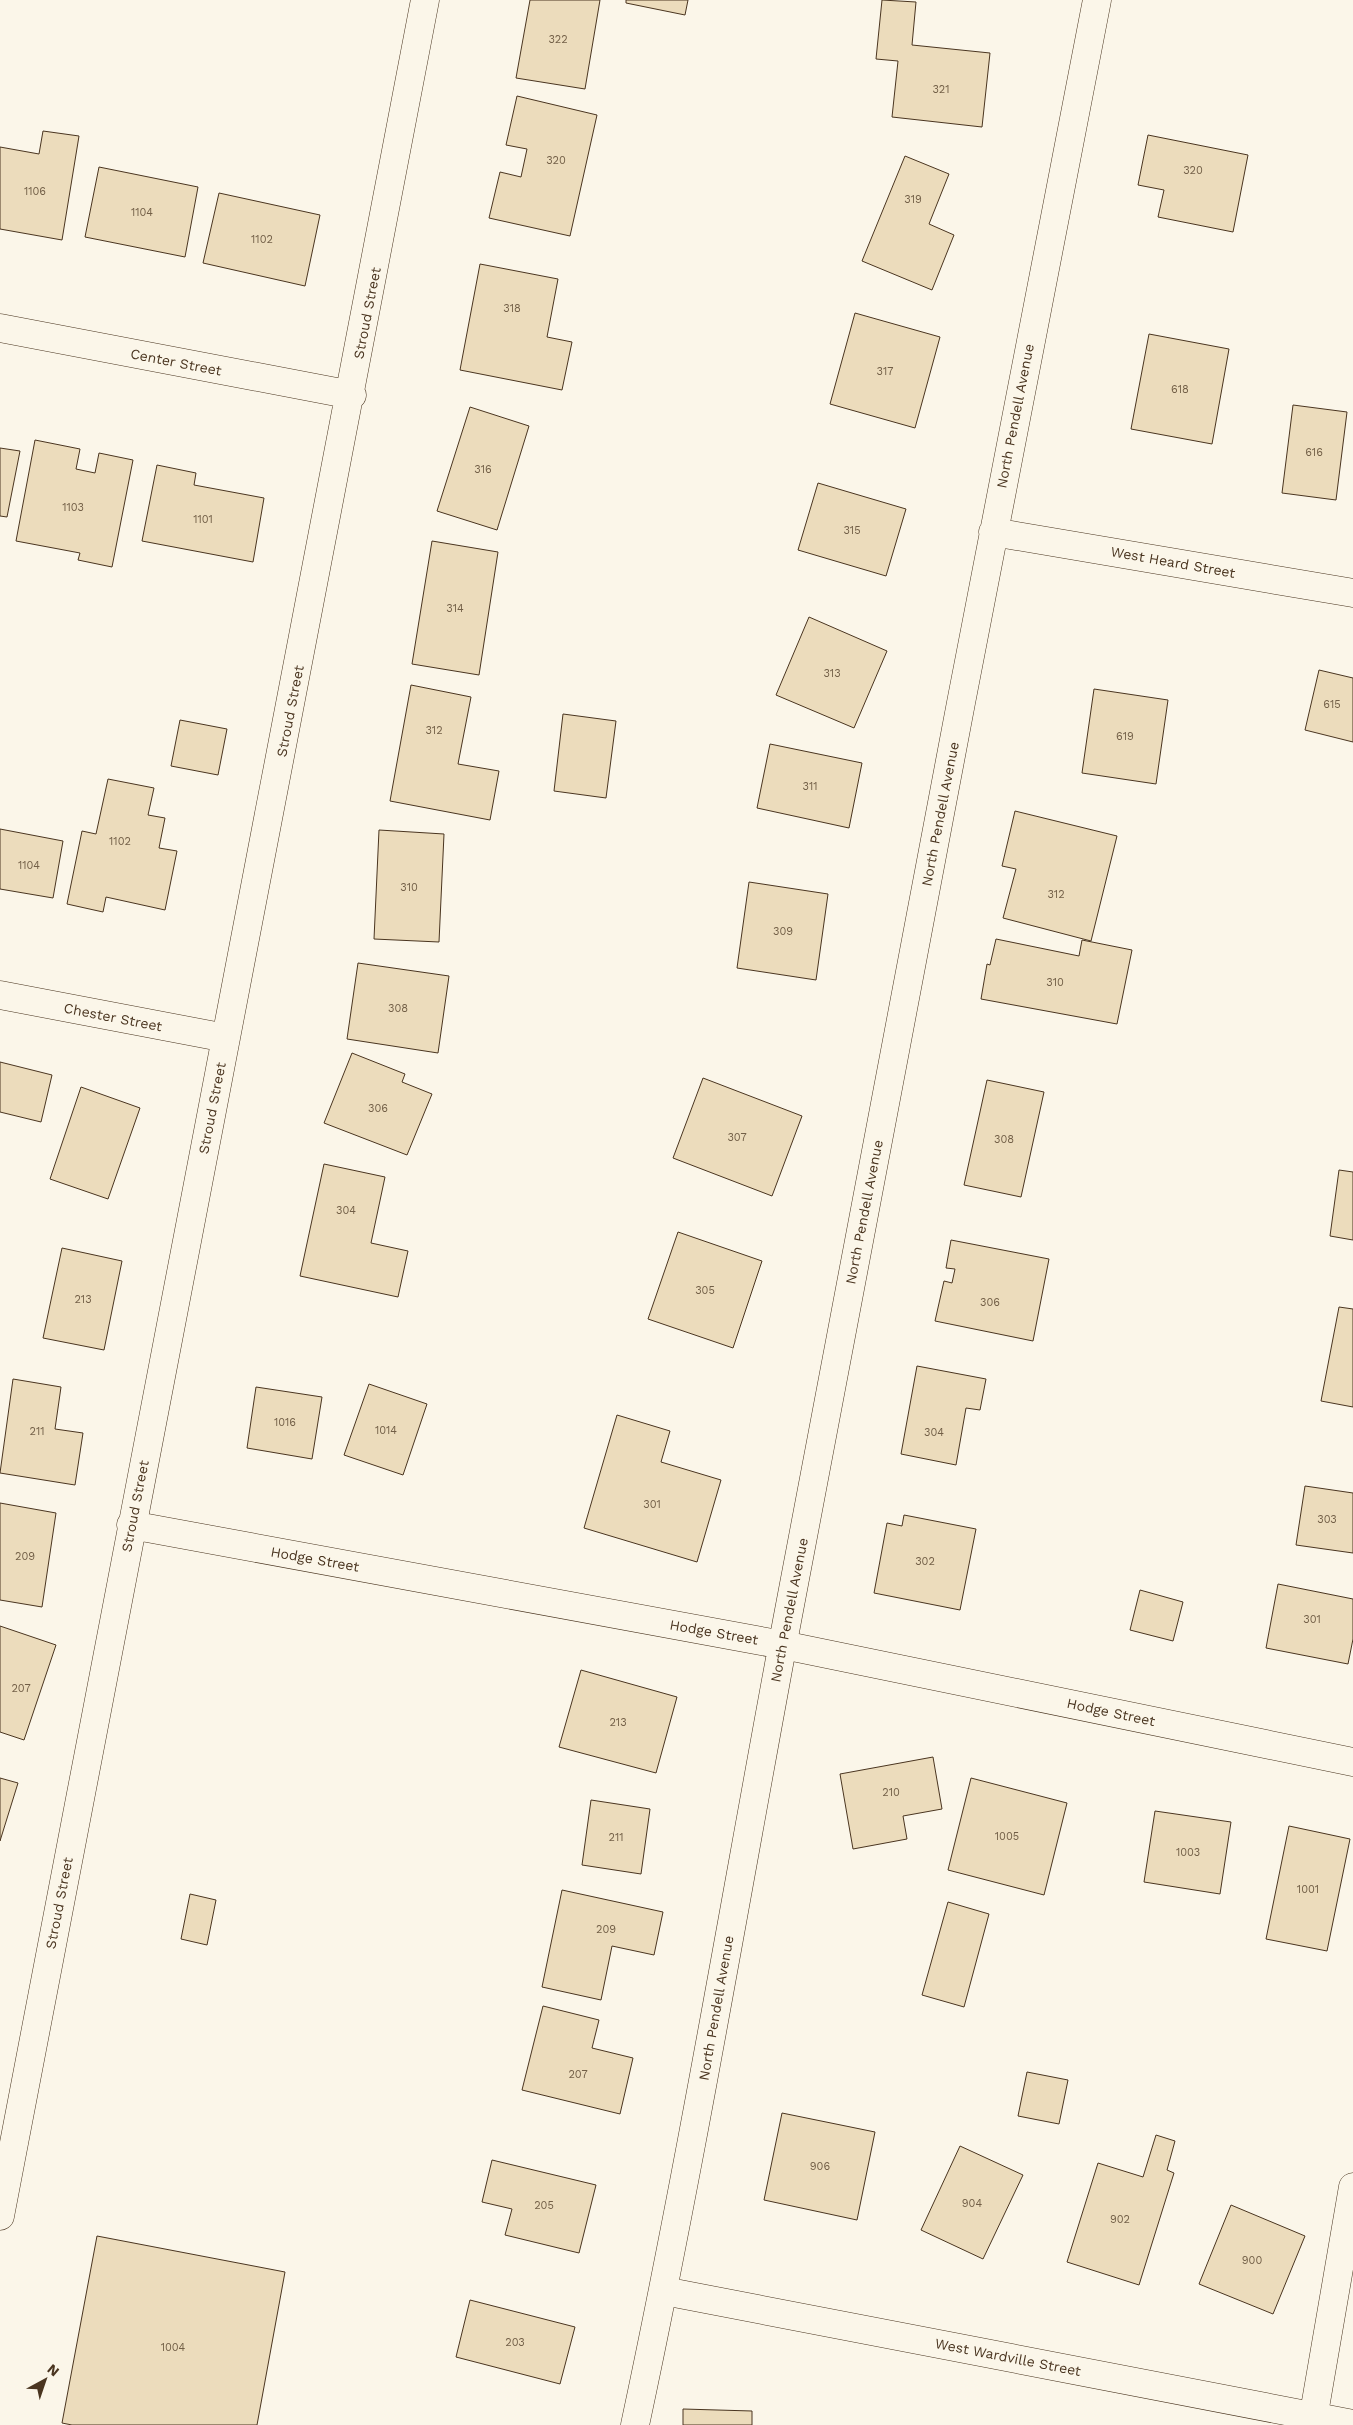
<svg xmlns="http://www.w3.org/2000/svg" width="1353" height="2425" font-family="'Work Sans',sans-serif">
	<rect width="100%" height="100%" fill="#fbf6e9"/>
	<path fill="#ecdcbc" stroke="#4a3520" d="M530 0H600L585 89 516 78Z
		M626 0H688L685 15 626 3Z
		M882 0 916 2 912 45 990 53 982 127 892 117 898 61 876 59Z
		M517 96 597 115 570 236 489 218 500 172 521 177 527 149 506 145Z
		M43 131 79 136 62 240 0 229V147L39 154Z
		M1148 135 1248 155 1233 232 1158 217 1164 190 1138 185Z
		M905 156 949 174 929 224 954 235 932 290 862 261Z
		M99 167 198 187 185 257 85 237Z
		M219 193 320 215 305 286 203 263Z
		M480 264 558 279 547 337 572 342 562 390 460 370Z
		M855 313 940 337 915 428 830 404Z
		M1149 334 1229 349 1212 444 1131 429Z
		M1293 405 1347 412 1336 500 1282 493Z
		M470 407 529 426 497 530 437 511Z
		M35 440 80 449 76 469 95 473 99 453 133 460 112 567 78 560 80 553 16 541Z
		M0 448 20 451 7 517 0 516Z
		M157 465 196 473 194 485 264 498 253 562 142 541Z
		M818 483 906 509 886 576 798 550Z
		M432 541 498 552 479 675 412 664Z
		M809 617 887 651 854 728 776 695Z
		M1319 670 1353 678V742L1305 730Z
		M411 685 471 697 458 764 499 771 490 820 390 801Z
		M1094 689 1168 700 1156 784 1082 773Z
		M563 714 616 721 606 798 554 791Z
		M180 720 227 729 218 775 171 766Z
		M770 744 862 763 849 828 757 808Z
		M108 779 154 788 148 815 165 818 159 848 177 851 165 910 106 897 103 912 67 904 82 831 96 834Z
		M1015 811 1117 836 1091 941 1003 918 1016 869 1002 866Z
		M0 829 63 841 53 898 0 889Z
		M379 830 444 834 439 942 374 939Z
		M749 882 828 894 816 980 737 968Z
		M996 939 1079 956 1082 940 1132 950 1117 1024 981 999 987 964 990 965Z
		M358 963 449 976 438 1053 347 1039Z
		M352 1053 405 1074 402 1082 432 1094 407 1155 324 1123Z
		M0 1062 52 1075 41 1122 0 1112Z
		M703 1078 802 1116 772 1196 673 1158Z
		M987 1080 1044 1092 1021 1197 964 1185Z
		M81 1087 140 1108 108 1199 50 1179Z
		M324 1164 385 1177 371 1243 408 1251 398 1297 300 1276Z
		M1339 1170 1353 1172V1240L1330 1236Z
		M678 1232 762 1261 733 1348 648 1319Z
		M951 1240 1049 1259 1033 1341 935 1321 944 1281 952 1283 955 1269 946 1268Z
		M62 1248 122 1261 104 1350 43 1338Z
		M1339 1307 1353 1309V1407L1321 1401Z
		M917 1366 986 1379 980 1410 966 1408 956 1465 901 1454Z
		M13 1379 61 1387 55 1429 83 1433 75 1485 0 1473Z
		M369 1384 427 1404 403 1475 344 1455Z
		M256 1387 322 1397 312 1459 247 1448Z
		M617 1415 670 1431 661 1462 721 1480 697 1562 584 1528Z
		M1305 1486 1353 1493V1553L1296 1545Z
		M0 1503 56 1513 42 1607 0 1600Z
		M904 1515 976 1529 960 1610 874 1593 887 1523 902 1526Z
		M1278 1584 1353 1599V1639L1348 1664 1266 1648Z
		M1140 1590 1183 1602 1173 1641 1130 1630Z
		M0 1626 56 1645 24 1740 0 1732Z
		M581 1670 677 1697 656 1773 559 1747Z
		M933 1757 942 1809 903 1816 907 1839 853 1849 840 1774Z
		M0 1778 18 1783 0 1841Z
		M971 1778 1067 1803 1044 1895 948 1870Z
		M591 1800 650 1809 641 1874 582 1865Z
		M1155 1811 1231 1822 1220 1894 1144 1882Z
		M1289 1826 1350 1839 1327 1951 1266 1939Z
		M562 1890 663 1912 654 1955 612 1946 601 2000 542 1987Z
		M190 1894 216 1900 207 1945 181 1939Z
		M948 1902 989 1914 964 2007 922 1995Z
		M543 2006 599 2020 592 2048 633 2058 620 2114 522 2090Z
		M1027 2072 1068 2080 1059 2124 1018 2116Z
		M782 2113 875 2132 857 2220 764 2200Z
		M1156 2135 1175 2141 1167 2170 1174 2173 1139 2285 1067 2262 1098 2163 1143 2177Z
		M960 2146 1023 2175 983 2259 921 2230Z
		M492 2160 596 2185 579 2253 505 2235 512 2209 482 2202Z
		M1231 2205 1305 2236 1273 2314 1199 2284Z
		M97 2236 285 2272 257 2425H72L62 2423Z
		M470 2300 575 2327 560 2384 456 2357Z
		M683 2409 752 2411V2425H683Z"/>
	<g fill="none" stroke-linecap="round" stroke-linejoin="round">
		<g stroke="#4a3520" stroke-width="29">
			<path id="street" d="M0 328 352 395
				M993 532 1353 593
				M0 995 226 1038
				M131 1525 783 1645 1353 1762
				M0 2216C140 1477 287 739 425 0
				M664 2291 1353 2424
				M635 2425C692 2158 737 1889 787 1621 889 1080 991 540 1097 0
				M1312 2425 1353 2187"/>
		</g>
		<use href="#street" stroke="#fbf6e9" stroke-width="28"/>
	</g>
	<g text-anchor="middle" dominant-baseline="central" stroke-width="4" stroke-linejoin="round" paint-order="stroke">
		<g font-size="11" fill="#725f47">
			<text x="558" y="39">322</text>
			<text x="941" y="89">321</text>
			<text x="556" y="160">320</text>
			<text x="1193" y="170">320</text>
			<text x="35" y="191">1106</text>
			<text x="913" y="199">319</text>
			<text x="142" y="212">1104</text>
			<text x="262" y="239">1102</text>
			<text x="512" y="308">318</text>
			<text x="885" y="371">317</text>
			<text x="1180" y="389">618</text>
			<text x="1314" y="452">616</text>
			<text x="483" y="469">316</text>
			<text x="73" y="507">1103</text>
			<text x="203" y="519">1101</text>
			<text x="852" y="530">315</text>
			<text x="455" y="608">314</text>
			<text x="832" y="673">313</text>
			<text x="1332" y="704">615</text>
			<text x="434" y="730">312</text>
			<text x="1125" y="736">619</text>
			<text x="810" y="786">311</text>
			<text x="120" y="841">1102</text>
			<text x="29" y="865">1104</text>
			<text x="409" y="887">310</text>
			<text x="1056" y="894">312</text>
			<text x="783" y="931">309</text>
			<text x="1055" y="982">310</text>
			<text x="398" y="1008">308</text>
			<text x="378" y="1108">306</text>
			<text x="737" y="1137">307</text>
			<text x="1004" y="1139">308</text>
			<text x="346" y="1210">304</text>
			<text x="705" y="1290">305</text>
			<text x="83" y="1299">213</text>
			<text x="990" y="1302">306</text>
			<text x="285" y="1422">1016</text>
			<text x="386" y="1430">1014</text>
			<text x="37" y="1431">211</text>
			<text x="934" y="1432">304</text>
			<text x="652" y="1504">301</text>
			<text x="1327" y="1519">303</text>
			<text x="25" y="1556">209</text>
			<text x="925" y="1561">302</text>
			<text x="1312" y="1619">301</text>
			<text x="21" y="1688">207</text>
			<text x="618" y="1722">213</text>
			<text x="891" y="1792">210</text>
			<text x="1007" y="1836">1005</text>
			<text x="616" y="1837">211</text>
			<text x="1188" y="1852">1003</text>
			<text x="1308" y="1889">1001</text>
			<text x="606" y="1929">209</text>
			<text x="578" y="2074">207</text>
			<text x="820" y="2166">906</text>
			<text x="972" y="2203">904</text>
			<text x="544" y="2205">205</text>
			<text x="1120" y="2219">902</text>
			<text x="1252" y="2260">900</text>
			<text x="515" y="2342">203</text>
			<text x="173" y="2347">1004</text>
		</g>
		<g font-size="14" fill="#4a3520" stroke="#fbf6e9">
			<text transform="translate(367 313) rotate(-79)">Stroud Street</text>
			<text transform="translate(176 362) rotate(11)">Center Street</text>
			<text transform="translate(1015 416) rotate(-79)">North Pendell Avenue</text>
			<text transform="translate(1173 562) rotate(10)">West Heard Street</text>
			<text transform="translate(290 711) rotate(-79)">Stroud Street</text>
			<text transform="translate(940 814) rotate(-79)">North Pendell Avenue</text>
			<text transform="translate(113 1017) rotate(11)">Chester Street</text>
			<text transform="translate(212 1108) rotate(-79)">Stroud Street</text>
			<text transform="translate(864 1212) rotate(-79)">North Pendell Avenue</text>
			<text transform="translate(135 1506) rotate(-79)">Stroud Street</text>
			<text transform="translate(315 1559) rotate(10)">Hodge Street</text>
			<text transform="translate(789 1610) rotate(-79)">North Pendell Avenue</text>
			<text transform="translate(714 1632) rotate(10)">Hodge Street</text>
			<text transform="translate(1111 1712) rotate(12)">Hodge Street</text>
			<text transform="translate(59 1903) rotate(-79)">Stroud Street</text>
			<text transform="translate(716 2008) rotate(-80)">North Pendell Avenue</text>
			<text transform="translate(1008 2357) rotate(11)">West Wardville Street</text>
		</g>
	</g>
	<g transform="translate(45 2380) rotate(40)" stroke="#fbf6e9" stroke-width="4" paint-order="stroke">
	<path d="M0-4L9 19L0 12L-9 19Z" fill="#4a3520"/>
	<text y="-8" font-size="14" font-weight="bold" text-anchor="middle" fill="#4a3520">N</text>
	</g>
</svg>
